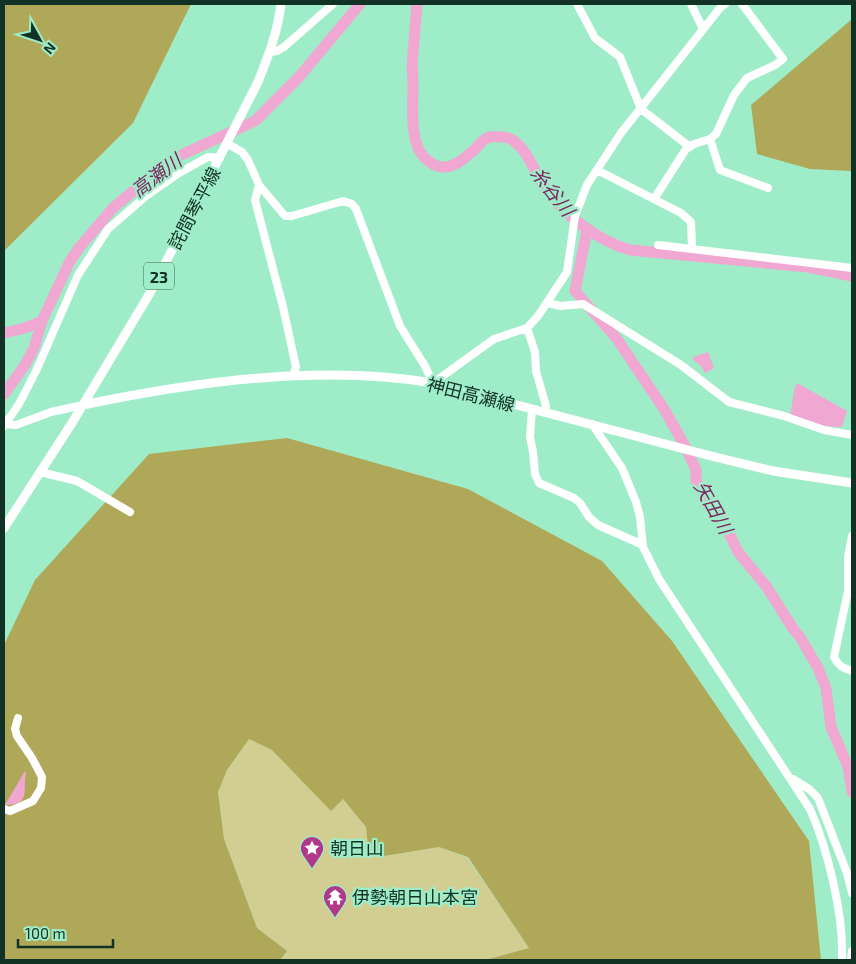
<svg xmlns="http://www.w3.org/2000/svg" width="856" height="964" font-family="'Exo 2','Noto Sans JP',sans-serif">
	<rect width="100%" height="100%" fill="#9fedc8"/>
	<path fill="#d2cd91" d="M249 739 272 750 331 810 343 799 366 827 368 846 378 857 439 847 467 857 529 948 485 960H280L287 951 257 928 224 839 218 792 227 770Z"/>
	<path fill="#b0a859" d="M4 4H191L133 123 4 251Z
		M852 19V169L851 171 810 169 757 154 751 105Z
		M287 438 468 489 602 561 672 641 809 841 821 960H485L529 948 468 857 439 847 378 857 368 846 366 827 343 799 331 811 272 750 249 739 227 770 218 792 224 839 257 928 287 951 280 960H4V645L35 580 149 454Z"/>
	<path fill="#f0a7d2" d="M708 352 714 368 705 373 701 366 693 360V357Z
		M797 383 847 411 842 427 824 426 790 415C793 404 792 392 797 383Z
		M25 771 26 773C22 791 32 804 5 805Z"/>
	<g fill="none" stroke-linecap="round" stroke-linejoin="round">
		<path stroke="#f0a7d2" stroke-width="11" d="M417 4 412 66C416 91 406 136 423 156 442 178 461 163 477 147 480 144 482 141 485 139 490 136 495 136 500 137 504 137 508 137 511 139 527 149 534 170 543 185 562 214 598 241 630 250L808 267 852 276
			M587 230 575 291 617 339 664 409 686 448 696 470V481L702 491 716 506 738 552 766 586 794 630 800 637 818 668 826 688 831 727 848 767 852 792
			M4 333 25 328 42 321
			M4 394 25 365 34 348 42 321 70 261 79 248 113 208 164 165 179 156 255 121 299 77 360 4"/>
		<path stroke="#fff" stroke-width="8" d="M577 4 595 38 620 57 641 109 690 147
			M691 4 703 29
			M270 52 277 51 284 47 333 4
			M710 139 720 170 768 188
			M228 144 242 152 248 160 259 185 285 216H292L343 201 352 204 356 209 400 326 425 366 433 383 494 339 527 328 538 316 567 272 575 216 587 185 621 133 720 8 725 4
			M597 170 681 213 691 222 692 248
			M259 185 255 200 283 307 296 367 293 375
			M654 199 686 149 694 144 710 139 716 134 734 95 747 78 775 65 783 59 742 4
			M658 245 852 268
			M548 303 560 306 583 304 681 365 729 402 784 416 824 430 852 435
			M527 328 535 352 536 371 546 406 545 412
			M532 409 530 437 533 452 535 474 539 483 574 498 580 503 589 517 598 525 643 545
			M6 424 16 425 51 412 83 405
			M592 424 622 468 636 502 640 517 643 547 659 579 810 809C828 850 844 916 842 960
			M4 426 19 404 37 369 78 275 108 229 146 196 179 173 208 157 220 158
			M40 472 77 481 130 512
			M852 536 848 557V591L834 657C837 664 844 669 852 671
			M793 779 809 789 818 798 847 873 852 893
			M4 809 10 811 33 801 41 788 42 777 32 758 17 736 15 729 18 718
			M851 960 852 951"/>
		<path stroke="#fff" stroke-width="9" d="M83 405C194 382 320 364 433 383L711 456 773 471 852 483
			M4 528 72 423 150 293 258 82C268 57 278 31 281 4"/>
	</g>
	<defs>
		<g id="sight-pin" transform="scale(1.25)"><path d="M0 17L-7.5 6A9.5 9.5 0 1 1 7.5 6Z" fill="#b2388a" stroke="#9fedc8"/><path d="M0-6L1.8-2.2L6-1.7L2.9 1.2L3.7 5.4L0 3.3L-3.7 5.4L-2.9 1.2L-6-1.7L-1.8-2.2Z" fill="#fff"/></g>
		<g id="temple-pin" transform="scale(1.25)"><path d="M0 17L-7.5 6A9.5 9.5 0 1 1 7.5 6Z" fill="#b2388a" stroke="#9fedc8"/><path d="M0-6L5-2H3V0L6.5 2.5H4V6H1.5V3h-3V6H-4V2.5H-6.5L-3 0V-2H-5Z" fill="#fff"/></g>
	</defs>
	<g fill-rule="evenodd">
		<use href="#sight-pin" x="312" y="848"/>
		<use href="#temple-pin" x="335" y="897"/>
	</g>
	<g text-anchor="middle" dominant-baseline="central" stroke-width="4.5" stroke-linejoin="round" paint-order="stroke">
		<rect fill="#9fedc8" stroke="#3c6a55" stroke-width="1" x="144" y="262.5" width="30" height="27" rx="4"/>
		<g font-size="16" font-weight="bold" fill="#113224">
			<text x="159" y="276">23</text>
		</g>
		<g font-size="18" fill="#113224" stroke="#9fedc8">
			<text transform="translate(194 208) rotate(-62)">詫間琴平線</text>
			<text transform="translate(471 394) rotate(14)">神田高瀬線</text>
		</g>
		<g font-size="18" fill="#113224" stroke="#9fedc8" text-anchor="start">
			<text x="330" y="848">朝日山</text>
			<text x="352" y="897">伊勢朝日山本宮</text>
		</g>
		<g font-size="19" font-style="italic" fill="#7b285f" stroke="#9fedc8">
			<text transform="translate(156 175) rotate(-37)">高瀬川</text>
			<text transform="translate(553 191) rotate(52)">糸谷川</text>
			<text transform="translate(714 507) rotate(61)">矢田川</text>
		</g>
	</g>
	<rect width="856" height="964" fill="none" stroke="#113224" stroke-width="10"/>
	<g transform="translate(40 40) rotate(130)" stroke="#9fedc8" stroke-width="4" paint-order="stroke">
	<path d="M0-4L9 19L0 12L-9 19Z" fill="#113224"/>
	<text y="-8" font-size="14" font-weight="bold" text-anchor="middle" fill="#113224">N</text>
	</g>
	<path d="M18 939v8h95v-8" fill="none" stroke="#113224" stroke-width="2.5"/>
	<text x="25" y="939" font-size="15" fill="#113224" stroke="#9fedc8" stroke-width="4" paint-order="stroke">100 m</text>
</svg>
